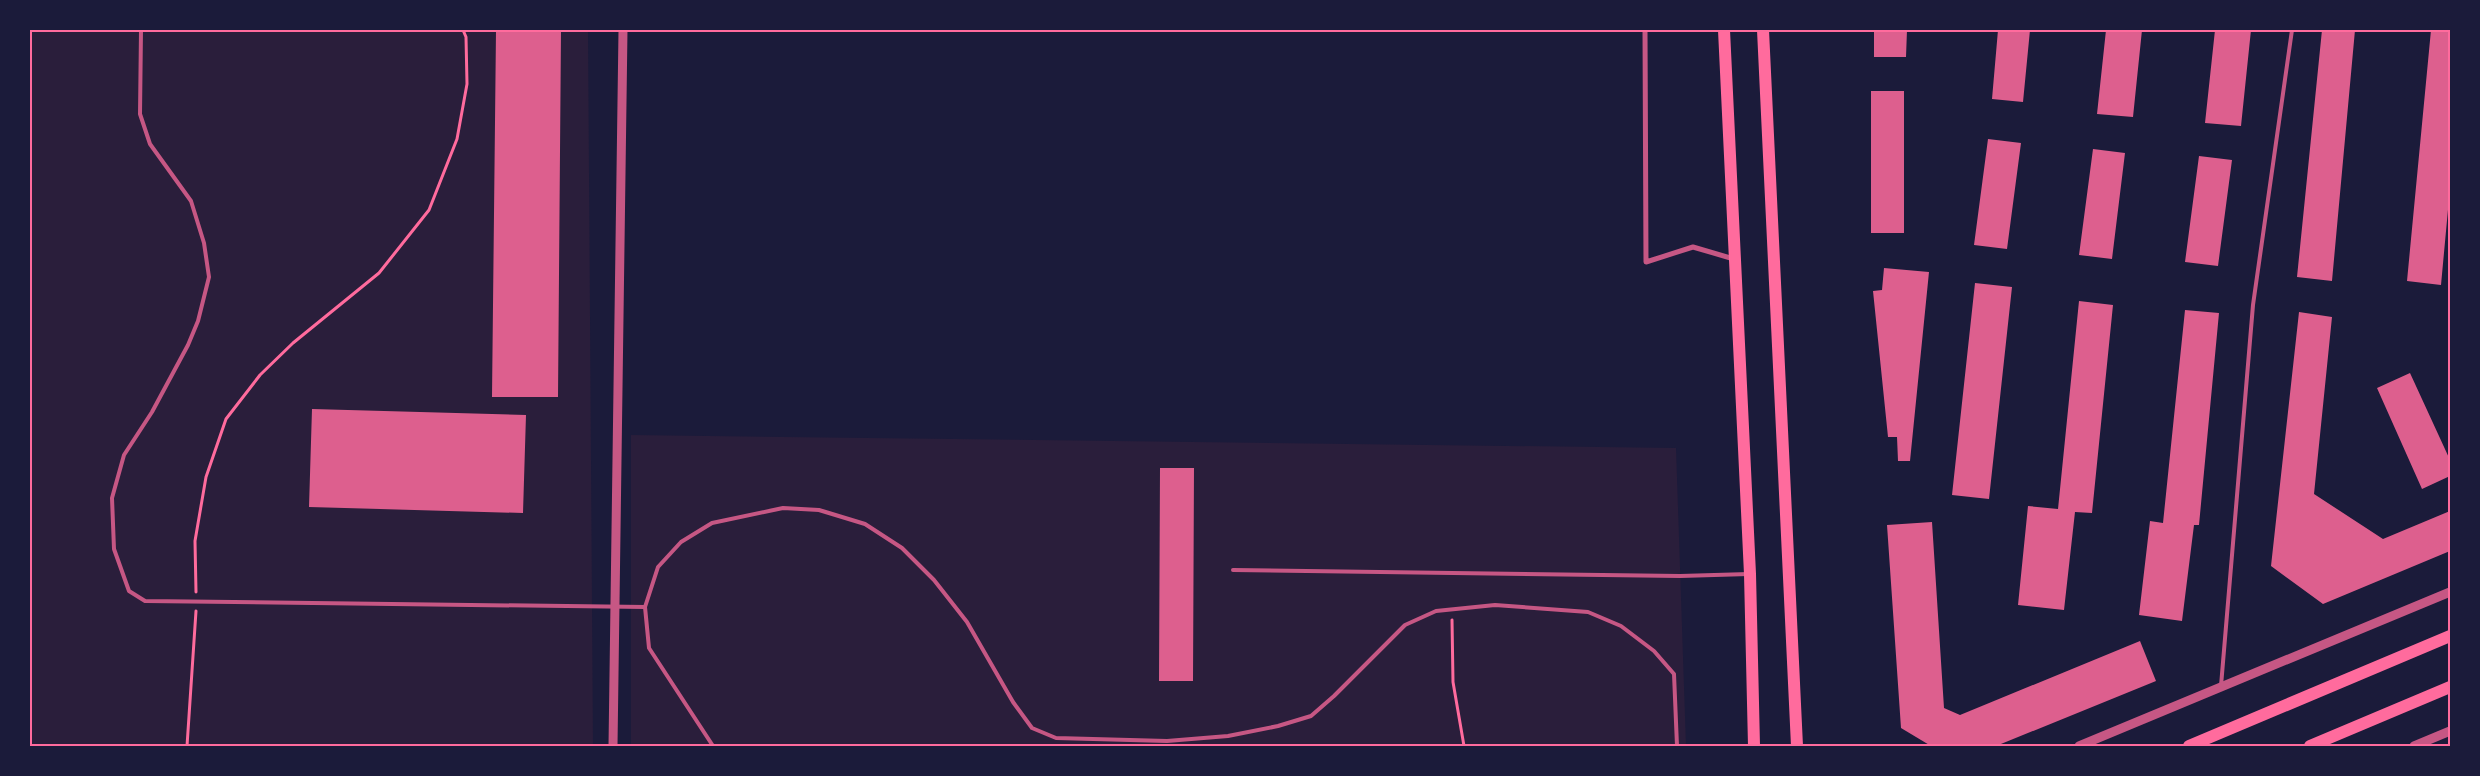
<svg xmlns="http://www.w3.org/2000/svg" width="2480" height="776" font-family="Lato,sans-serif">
	<rect width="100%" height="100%" fill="#1b1b3a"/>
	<path fill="#2a1e3b" d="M30 30H588L593 746H30Z
		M631 435 1676 448 1686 746H631Z"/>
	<path fill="#dd5f8e" d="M496 30H561L558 397H492Z
		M1874 30H1907L1906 57H1874Z
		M1998 30H2030L2023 102 1992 99Z
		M2106 30H2142L2133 117 2097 114Z
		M2215 30H2251L2241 126 2205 123Z
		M2322 30H2355L2332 281 2297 277Z
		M2431 30H2450V188L2441 285 2407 281Z
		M1871 91H1904V233H1871Z
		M1988 139 2021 143 2007 249 1974 245Z
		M2093 149 2125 153 2112 259 2079 255Z
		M2199 156 2232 160 2218 266 2185 262Z
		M1884 268 1929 272 1910 461H1898L1897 437H1888L1873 291 1882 290Z
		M1975 283 2012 287 1989 499 1952 495Z
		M2079 301 2113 305 2092 513 2075 512 2064 610 2018 605 2028 506 2058 509Z
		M2185 310 2219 313 2199 525H2194L2182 621 2139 615 2150 521 2163 523Z
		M2299 312 2332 317 2314 494 2383 539 2450 511V551L2323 604 2271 566Z
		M2410 373 2450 460V476L2422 489 2377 388Z
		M312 409 526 415 523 513 309 507Z
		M1160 468H1194L1193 681H1159Z
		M1932 522 1944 708 1960 715 2140 641 2156 681 1996 746H1931L1901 728 1887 525Z"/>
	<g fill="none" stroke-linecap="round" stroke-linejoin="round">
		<path stroke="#ff6b9d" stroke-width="3" d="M196 592 195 541 206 477 226 419 260 375 293 343 379 273 429 210 457 139 467 84 466 37 463 30
			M1452 620 1453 682 1464 746
			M187 746 196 611"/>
		<path stroke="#c65784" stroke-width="4" d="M141 30 140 114 150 144 191 201 204 243 209 277 198 321 188 345 152 412 124 455 112 498 114 549 129 591 145 601 645 607
			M1233 570 1680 576 1749 574
			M2221 686 2253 305 2292 30
			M713 746 649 648 645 607 658 567 681 542 712 523 783 508 819 510 865 524 902 548 934 580 967 622 1013 702 1032 728 1056 738 1167 741 1228 736 1278 726 1311 716 1334 696 1405 625 1436 611 1495 605 1588 612 1621 626 1654 651 1674 674 1677 746"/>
		<path stroke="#c65784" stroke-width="5" d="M1645 30 1646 262 1693 247 1734 259"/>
		<path stroke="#c65784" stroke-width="9" d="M613 746 623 30
			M2079 746 2450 592
			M2414 746 2450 731"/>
		<path stroke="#ff6b9d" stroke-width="12" d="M1724 30 1750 574 1754 746
			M1763 30 1797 746
			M2189 746 2450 636
			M2310 746 2450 687"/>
	</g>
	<rect width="2480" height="776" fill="none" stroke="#1b1b3a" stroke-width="62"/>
	<rect x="31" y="31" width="2418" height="714" fill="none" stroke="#ff6b9d" stroke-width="2"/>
</svg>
